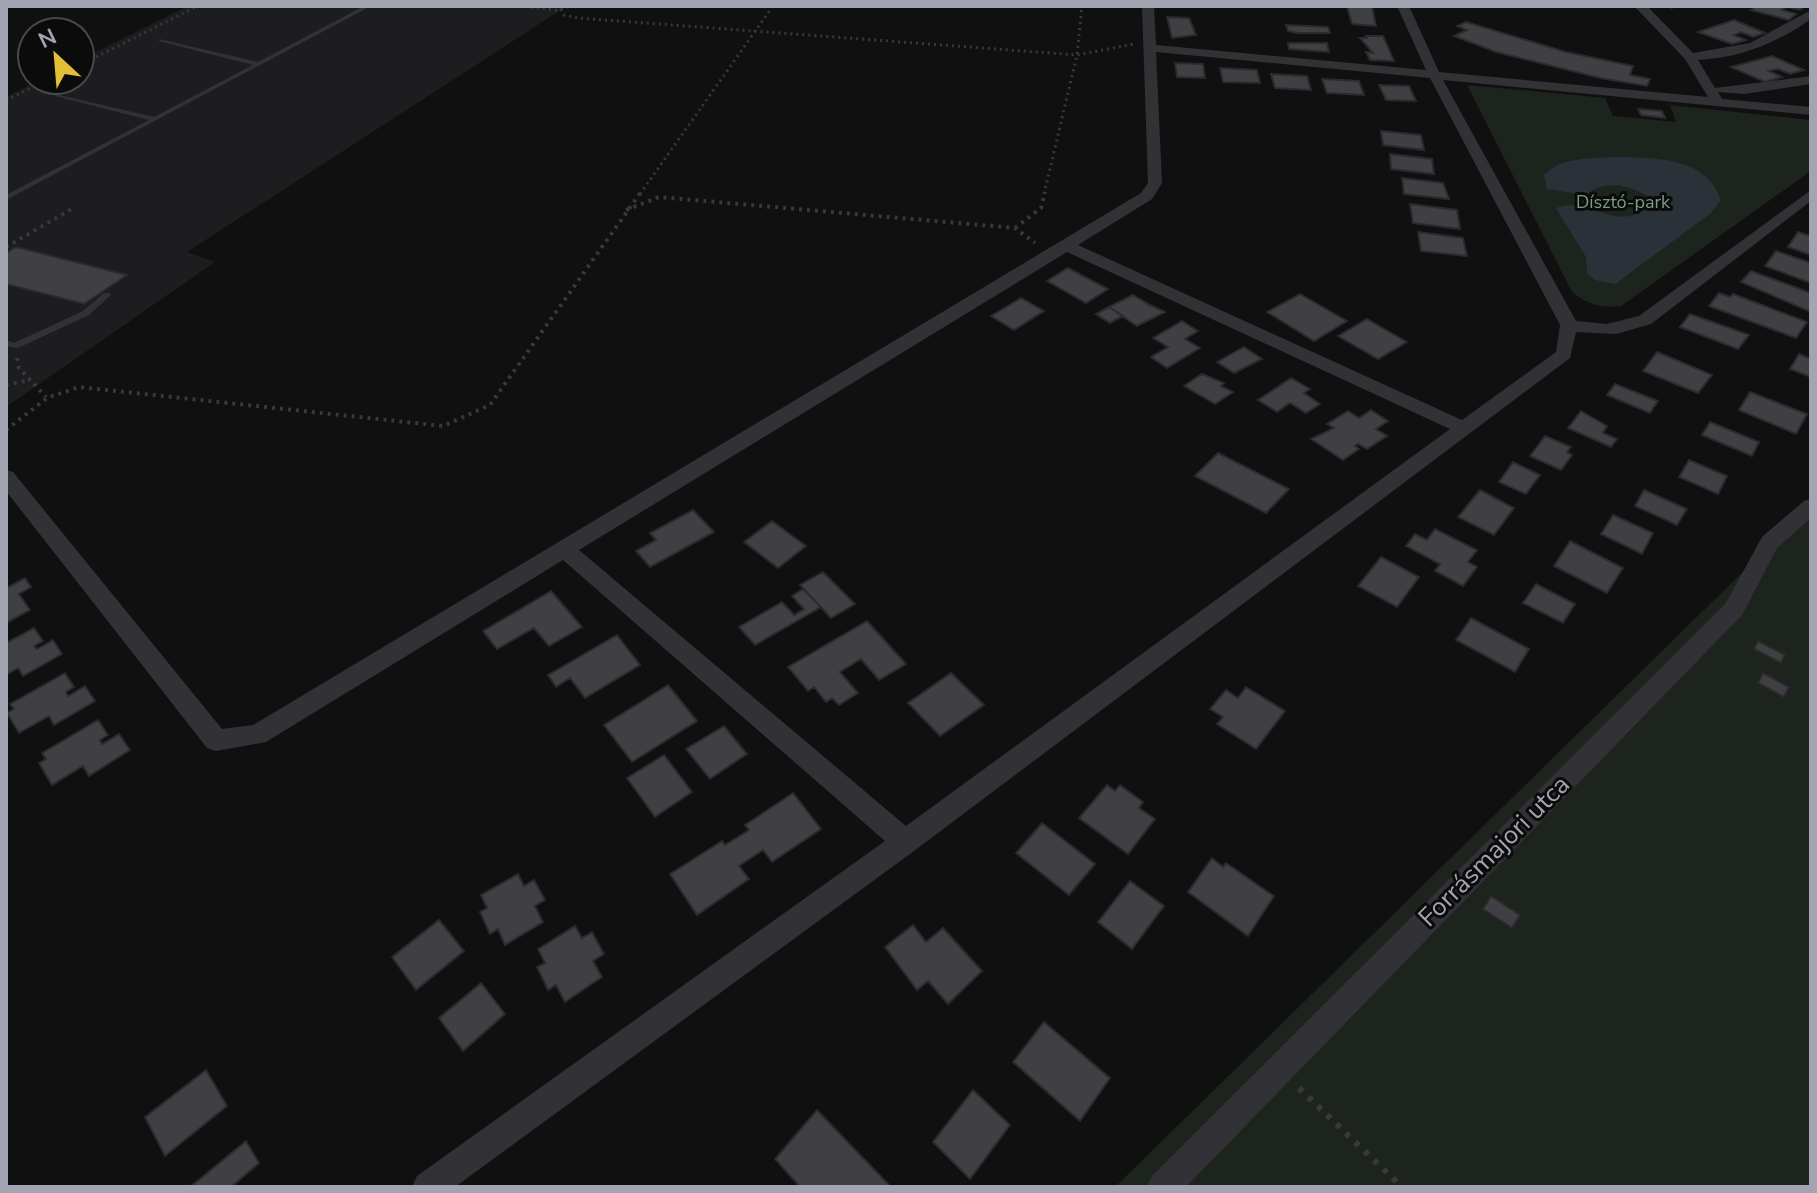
<svg xmlns="http://www.w3.org/2000/svg" width="1817" height="1193" font-family="'Nunito Sans',sans-serif">
	<rect width="100%" height="100%" fill="#101011"/>
	<path fill="#1d1c1e" d="M188 6 564 8 187 252 215 262 6 407V97L39 80H80V60Z"/>
	<path fill="#1d241e" d="M1467 85 1605 98 1613 116 1676 122 1670 105 1811 120V171L1621 306C1602 309 1587 304 1572 292Z
		M1811 505V1187H1115Z"/>
	<path fill="#2b3139" d="M1615 157C1655 158 1705 156 1721 200L1711 213 1615 284 1595 280 1587 273 1586 257 1556 208C1591 195 1613 233 1648 208L1649 197C1629 185 1605 179 1586 195L1547 189 1544 175C1562 156 1591 159 1615 157Z"/>
	<path fill="#404044" stroke="#2b2a2d" stroke-width="2" d="M1347 6 1372 7 1376 26 1352 24Z
		M1757 6H1805L1800 10 1787 7 1782 10 1796 14 1789 20 1751 10Z
		M1167 17 1189 18 1196 35 1172 38Z
		M1734 20 1765 33 1753 37 1741 32 1734 35 1746 40 1732 44 1698 32Z
		M1466 22 1566 52 1633 66 1630 75 1650 79 1647 86 1600 78 1496 52 1454 36 1467 30 1457 26Z
		M1286 25 1328 27 1330 33H1297L1288 31Z
		M1366 36H1383L1394 61 1370 60 1366 52 1373 53 1360 38H1367Z
		M1288 43H1327L1329 52 1289 49Z
		M1772 56 1804 70 1790 74 1778 69 1769 71 1782 77 1765 82 1731 67Z
		M1175 63 1203 64 1205 78 1177 77Z
		M1220 68 1257 70 1260 83 1223 82Z
		M1271 74 1307 76 1311 90 1275 88Z
		M1322 79 1359 81 1364 95 1327 93Z
		M1379 85 1409 86 1416 101 1386 100Z
		M1638 109 1662 111 1665 118 1641 115Z
		M1381 131 1421 135 1424 150 1383 145Z
		M1390 154 1432 159 1434 174 1391 169Z
		M1402 178 1443 183 1449 199 1404 194Z
		M1410 204 1457 210 1460 229 1413 223Z
		M1418 232 1463 238 1467 256 1421 251Z
		M1798 232 1811 236V255L1788 247Z
		M16 247 127 275 84 304 6 284V253Z
		M1776 251 1811 263V283L1765 266Z
		M1068 268 1108 289 1086 303 1047 281Z
		M1751 271 1811 293V312L1741 282Z
		M1719 293 1730 297 1733 294 1807 322 1796 338 1709 306Z
		M1300 294 1347 321 1314 341 1267 312Z
		M1133 295 1148 304 1165 312 1137 326 1109 307Z
		M1021 298 1044 311 1014 330 991 316Z
		M1109 307 1123 316 1110 323 1096 314Z
		M1690 314 1749 335 1738 349 1680 327Z
		M1367 319 1407 342 1378 359 1338 336Z
		M1182 321 1198 331 1185 339 1200 348 1167 368 1151 357 1168 347 1153 338Z
		M1244 347 1262 359 1234 373 1217 362Z
		M1657 352 1712 375 1698 393 1643 371Z
		M1799 354 1811 359V377L1790 369Z
		M1202 374 1224 383 1221 386 1233 392 1215 404 1184 386Z
		M1291 378 1310 389 1304 393 1320 404 1306 413 1290 403 1277 412 1258 400Z
		M1615 384 1658 401 1650 413 1607 395Z
		M1750 392 1807 414 1796 434 1739 410Z
		M1371 410 1388 421 1376 429 1387 436 1367 449 1358 444 1355 446 1359 449 1343 460 1311 439 1334 428 1327 424 1348 411 1359 418Z
		M1581 411 1607 426 1603 433 1617 439 1611 447 1568 428Z
		M1710 422 1759 442 1752 456 1702 435Z
		M1545 436 1571 447 1567 452 1572 455 1561 470 1530 456Z
		M1218 453 1289 489 1266 513 1195 476Z
		M1689 460 1727 476 1718 494 1679 477Z
		M1513 462 1540 475 1526 494 1499 482Z
		M1480 490 1514 508 1494 535 1458 517Z
		M1644 490 1687 509 1677 525 1635 506Z
		M693 510 714 532 650 567 636 551 656 540 650 533Z
		M1613 515 1653 533 1642 554 1601 534Z
		M772 521 806 546 778 568 744 542Z
		M1435 529 1477 550 1468 562 1477 567 1463 586 1435 571 1440 564 1406 546 1415 534 1427 540Z
		M1570 541 1623 568 1607 593 1554 566Z
		M1381 557 1419 577 1397 607 1358 586Z
		M823 572 855 604 831 618 800 585Z
		M25 578 31 587 19 594 30 610 6 623V588Z
		M1536 584 1575 604 1563 623 1523 603Z
		M803 589 821 607 755 645 739 627 782 602 794 615 804 609 792 596Z
		M551 591 582 627 549 646 534 628 497 649 483 631Z
		M1471 618 1529 649 1515 672 1456 640Z
		M867 621 906 664 879 680 861 659 840 672 858 693 839 705 832 698 826 702 814 687 808 691 788 667Z
		M34 628 43 641 34 646 37 649 53 640 62 654 23 676 18 668 6 675V643Z
		M617 635 640 665 585 698 570 678 556 687 548 675Z
		M1758 641 1785 655 1781 663 1754 649Z
		M65 673 74 687 66 692 68 696 85 686 95 701 54 725 49 716 19 733 7 713 14 709 10 704Z
		M951 673 984 705 940 736 908 703Z
		M1763 673 1789 687 1784 697 1758 683Z
		M668 685 697 721 632 762 604 725Z
		M1246 687 1285 711 1256 749 1217 724 1223 717 1210 709 1226 690 1238 698Z
		M98 720 108 735 100 740 102 744 119 734 130 750 89 776 83 766 52 785 39 763 46 759 42 753Z
		M724 726 747 754 710 779 686 749Z
		M664 755 692 792 655 817 627 778Z
		M1107 785 1115 791 1120 785 1143 802 1139 808 1155 819 1128 854 1079 818Z
		M793 793 821 829 772 862 763 850 739 866 749 879 697 915 670 874 722 841 725 845 749 830 745 825Z
		M1042 823 1095 864 1069 895 1016 853Z
		M1212 858 1223 867 1226 863 1274 896 1248 936 1188 892Z
		M518 874 524 886 534 880 545 900 535 906 543 922 505 945 498 929 490 934 480 912 487 908 481 895Z
		M1130 881 1164 906 1132 949 1098 922Z
		M1491 896 1520 915 1512 928 1483 909Z
		M439 920 464 951 416 990 392 957Z
		M913 925 926 942 943 928 982 971 948 1004 928 981 917 990 885 947Z
		M575 926 582 938 592 932 604 954 593 961 602 977 565 1002 556 985 548 990 537 967 545 963 538 949Z
		M481 983 505 1014 463 1051 439 1018Z
		M1044 1022 1110 1078 1080 1121 1013 1062Z
		M206 1070 227 1106 165 1156 145 1117Z
		M973 1090 1010 1125 970 1179 933 1142Z
		M817 1110 891 1187H800L775 1159Z
		M246 1141 259 1163 231 1187H190Z"/>
	<g fill="none" stroke-linecap="round" stroke-linejoin="round">
		<path stroke="#38383d" stroke-width="3" stroke-dasharray="2 4" stroke-linecap="butt" d="M519 6 556 10 572 6
			M561 9 564 15 578 18 1077 55 1134 44
			M80 65 198 6
			M6 100 48 80
			M640 194 773 6
			M1044 194 1077 55 1082 6"/>
		<path stroke="#38383d" stroke-width="4" stroke-dasharray="3 5" stroke-linecap="butt" d="M626 210 659 197 1015 228 1035 243
			M1015 228 1041 208 1045 192
			M6 247 75 207
			M17 358 19 368 46 397
			M6 385 30 380
			M6 430 47 398 79 387 443 426 490 405 641 192"/>
		<path stroke="#38383d" stroke-width="6" stroke-dasharray="5 8" stroke-linecap="butt" d="M1299 1088 1402 1187"/>
		<path fill="#323236" fill-rule="evenodd" d="M364 6H371L6 200V195L149 120 55 96V94L154 117 253 65 159 41V39L258 62Z
			M1669 6H1680L1671 9Z
			M104 293H110L111 295 89 315 18 348 6 346V340L14 343 83 311Z"/>
		<path fill="#323236" fill-rule="evenodd" d="M1142 6H1154L1156 45 1426 70 1397 6H1409L1439 72 1708 97 1685 59 1634 6H1647L1693 53 1750 43 1811 10V19C1777 43 1740 58 1698 60L1715 88 1811 76V84L1744 94 1718 92 1722 99 1811 107V115L1443 80 1576 321 1607 324 1639 316 1811 190V201L1651 324 1616 334 1576 332 1570 358 914 851 455 1187H412L417 1176 885 841 563 560 266 742 216 751 207 748 6 491V470L13 472 222 729 253 725 1141 193 1148 183ZM1156 52 1430 78 1560 325 1556 352 1462 420 1078 245 1152 199 1162 183ZM1067 252 1450 429 906 826 579 550Z
			M1811 499V518L1777 548 1742 615 1186 1187H1147L1152 1176 1726 603 1762 537 1804 501Z"/>
	</g>
	<g text-anchor="middle" dominant-baseline="central" stroke-width="6" stroke-linejoin="round" paint-order="stroke">
		<g font-size="18" fill="#7b9b81" stroke="#0b0b0c">
			<text x="1623" y="202">Dísztó-park</text>
		</g>
		<g font-size="26" fill="#a2a5b1" stroke="#0b0b0c">
			<text transform="translate(1494 851) rotate(-45)">Forrásmajori utca</text>
		</g>
	</g>
	<rect width="1817" height="1193" fill="none" stroke="#a2a5b1" stroke-width="16"/>
	<g transform="translate(56 56) rotate(334)"><circle r="38" fill="#0b0b0c" stroke="#47494e" stroke-width="2"/>
	<path d="M0-6L14 30L0 20L-14 30Z" fill="#e3be37"/>
	<text y="-12" font-size="22" font-weight="bold" text-anchor="middle" fill="#a2a5b1">N</text>
	</g>
</svg>
